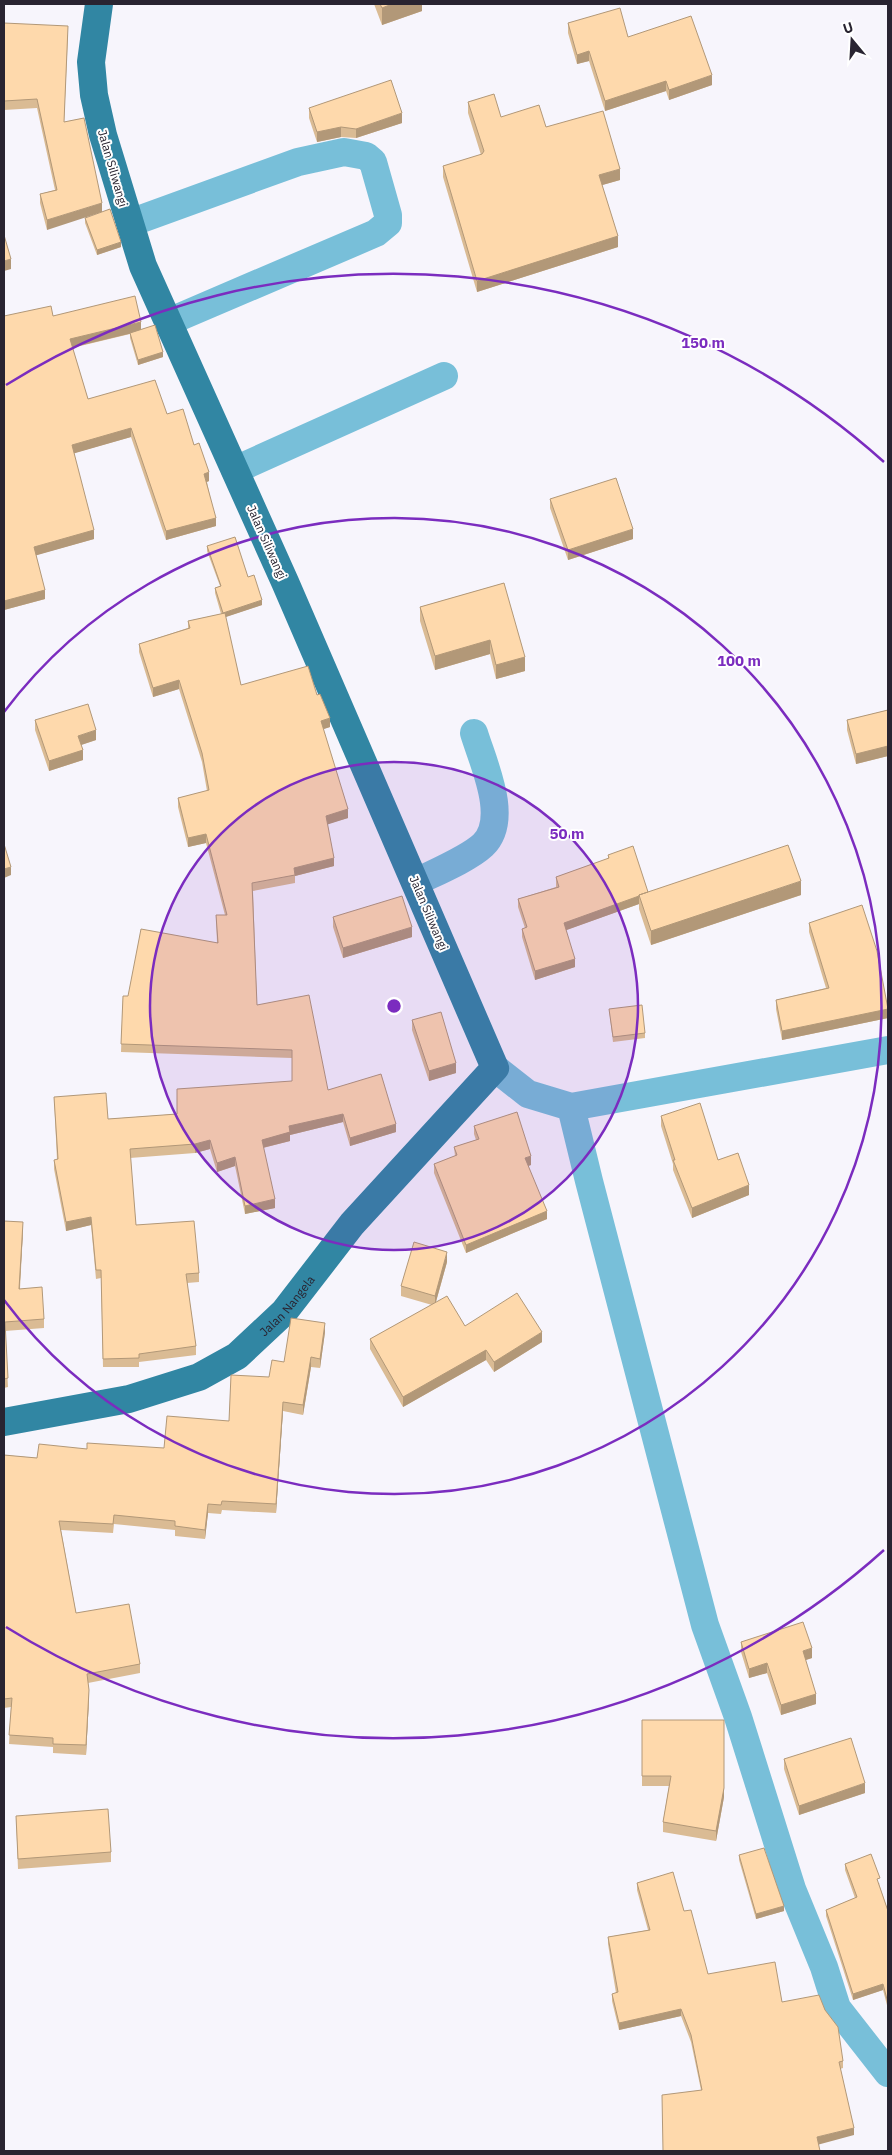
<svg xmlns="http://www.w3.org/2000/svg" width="892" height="2155" font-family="'IBM Plex Sans',sans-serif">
	<rect width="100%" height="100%" fill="#f7f5fc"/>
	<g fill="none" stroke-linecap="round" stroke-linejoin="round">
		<path stroke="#78bfd9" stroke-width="28" d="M130 223 298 162 344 152 366 156 373 162 388 215V223L376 233 168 322
			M235 470 444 376
			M416 882C434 873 468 859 483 845 510 819 483 763 474 733
			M495 1068 528 1094 571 1107 888 1050
			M571 1107 589 1181 705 1625 738 1717 792 1889 824 1967 837 2008 888 2073"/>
		<path stroke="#3186a3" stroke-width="28" id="s1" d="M4 1422 129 1399 199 1377 237 1356 284 1312 352 1224 495 1068 285 582 143 266 103 135 94 95 91 62 99 4"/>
	</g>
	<path fill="#dabb94" d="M374 4H422V11L382 25Z
		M4 23 68 35 64 122 84 118 47 230 40 203V194L55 190 37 108 4 110Z
		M568 23 628 37 712 85 669 100 666 91 605 111 589 61 577 64 568 33Z
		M468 102 501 117 546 127 620 180 602 185 618 247 477 292 443 177V166L481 155 468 113Z
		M309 108 402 123 356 138 341 137 317 142 309 118Z
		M85 218 121 247 97 255 85 223Z
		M53 316 141 329 163 357 138 365 130 338V334L72 348 88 399 167 414 194 445 209 481 207 482 216 526 166 540 131 437 74 453 94 539 36 555 45 599 4 610Z
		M550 499 633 539 568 560 550 508Z
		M207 546 248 577 262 605 225 617 241 685 317 695 330 727 323 729 348 818 327 824 334 866 295 876V883L253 891 257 1005 328 1090 396 1132 350 1146 343 1122 290 1135V1141L263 1148 275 1208 245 1214 235 1166 217 1172 210 1149 195 1153 130 1158 136 1225 199 1273V1282L187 1283 196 1346V1355L139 1362V1367H103L101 1278 96 1279 91 1225 66 1231 54 1169V1160H57L54 1097 108 1119 177 1114 292 1082V1058L121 1052 123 996H128L217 943 216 915H225L206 843 188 847 178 807V798L207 791 202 762 179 689 153 697 139 652V644L188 628V621L221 614 215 593V588L220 586 207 551Z
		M504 583 525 671 496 679 490 654 435 670 420 621V607Z
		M888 710V756L856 764 847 730V720Z
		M35 720 96 740 81 745 83 760 49 771 35 730Z
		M608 855 648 892 801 895 651 945 639 909V904L566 930 575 967 535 980 522 937V929L525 928 518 907V899L556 887V877L608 859Z
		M333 917 412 937 343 958 333 927Z
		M809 923 888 1009V1018L782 1040 776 1009V1000L826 988 809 932Z
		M609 1009 645 1033V1038L613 1042Z
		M412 1020 456 1073 429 1081 412 1030Z
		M661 1116 718 1160 749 1195 692 1218 673 1170V1164L661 1126Z
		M474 1126 531 1165 528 1166 547 1219 466 1253 434 1173V1164L455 1156 454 1147 476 1140 474 1134Z
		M4 1221 23 1231 20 1289 44 1319V1328L5 1331 8 1387 4 1388Z
		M447 1262 436 1302 465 1326 542 1342 494 1372 486 1360 403 1407 370 1349V1339L432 1305 401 1296V1286Z
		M325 1332 320 1368 311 1367 303 1415 283 1411 276 1513 222 1510 221 1514 208 1513 205 1539 175 1536V1530L114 1524 113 1533 61 1530 76 1613 140 1664V1673L88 1683 89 1699 86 1755 53 1753V1747L9 1744 11 1707 4 1708V1455L37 1458 87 1449 164 1448 229 1421 284 1362Z
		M741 1642 812 1658 805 1660 816 1704 781 1715 767 1673 749 1678 741 1652Z
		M642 1720 724 1797 716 1841 663 1832V1822L669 1786H642Z
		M784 1759 865 1793 799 1815 784 1769Z
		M16 1816 111 1852V1862L18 1869Z
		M739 1855 784 1911 756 1919 739 1860Z
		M845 1864 880 1884H879L888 1911V2009L883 1990 853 2000 826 1916V1910L855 1898 845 1870Z
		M637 1883 684 1911 708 1974 782 2002 843 2061V2068L840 2069 854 2135 701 2090 691 2042 681 2016 619 2030 612 2001V1994L616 1993 608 1944V1937L648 1930 637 1890Z"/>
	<path fill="#b29878" d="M392 4H422V11L382 25V8Z
		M589 51V61L577 64V55Z
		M712 75V85L669 100V90Z
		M666 81V91L605 111V101Z
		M402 113V123L356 138V129Z
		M341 127V137L317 142V132Z
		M620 169V180L599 186V175Z
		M102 203V212L47 230V220Z
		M618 236V247L477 292V281Z
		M121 242V247L97 255V250Z
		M11 259V269L4 271V261Z
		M141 322V331L70 348V339Z
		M163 352V357L138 365V360Z
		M131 428V437L72 454V445Z
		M209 472V481L204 483V474Z
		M216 518V526L166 540V531Z
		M633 529V539L568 560V550Z
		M94 530V539L34 556V547Z
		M45 590V599L4 610V601Z
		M262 600V605L223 618V613Z
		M490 640V654L435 670V656Z
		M525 657V671L496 679V665Z
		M179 680V689L153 697V688Z
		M330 718V727L321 730V721Z
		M96 730V740L78 746V736Z
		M888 746V756L856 764V754Z
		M83 750V760L49 771V761Z
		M348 809V818L326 825V816Z
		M206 834V843L188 847V838Z
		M334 858V866L295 876 294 868Z
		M11 867V875L4 878V869Z
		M801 881V895L651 945V931Z
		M639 896V904L564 931V923Z
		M412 927V937L343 958V948Z
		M575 959V967L535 980V971Z
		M888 1009V1018L782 1040V1031Z
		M456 1063V1073L429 1081V1071Z
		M343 1114V1122L290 1135V1141L262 1148V1140L289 1126Z
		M396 1124V1132L350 1146V1138Z
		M210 1140V1149L195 1153V1144Z
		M531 1156V1165L525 1167V1158Z
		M235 1157V1166L217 1172V1163Z
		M749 1185V1195L692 1218V1208Z
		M275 1199V1208L245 1214V1206Z
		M547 1211V1219L466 1253V1245Z
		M91 1217V1225L66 1231V1222Z
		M23 1222V1231L19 1298V1289Z
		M447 1252V1262L435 1305V1296Z
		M325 1323V1332L320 1368V1359Z
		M542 1332V1342L494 1372V1362Z
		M486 1350V1360L403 1407V1397Z
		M311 1357V1367L303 1415V1405Z
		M283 1402V1411L276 1513V1504Z
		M208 1504V1513L205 1539V1530Z
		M812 1648V1658L803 1661V1651Z
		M767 1663V1673L749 1678V1669Z
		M89 1690V1699L86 1755V1745Z
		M816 1694V1704L781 1715V1705Z
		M724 1720V1797L716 1841V1831Z
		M865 1783V1793L799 1815V1806Z
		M784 1906V1911L756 1919V1914Z
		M883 1984V1990L853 2000V1994Z
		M681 2009V2016L619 2030V2023Z
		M854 2128V2135L817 2145V2137Z"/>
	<path fill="#fed9ac" stroke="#b29878" d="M380 4H392L382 8Z
		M620 8 628 37 691 16 712 75 669 90 666 81 605 101 589 51 577 55 568 23Z
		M4 23 68 26 64 122 84 118 102 203 47 220 40 194 57 190 37 99 4 101Z
		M391 80 402 113 356 129 341 127 317 132 309 108Z
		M494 94 501 117 539 105 546 127 603 111 620 169 599 175 618 236 477 281 443 166 482 154 484 151 468 102Z
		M110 209 121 242 97 250 85 218Z
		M4 235 11 259 4 261Z
		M135 296 141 322 70 339 88 399 155 380 167 414 183 409 194 445 199 443 209 472 204 474 216 518 166 531 131 428 72 445 94 530 34 547 45 590 4 601V316L51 306 53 316Z
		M155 325 163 352 138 360 130 333Z
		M616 478 633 529 568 550 550 499Z
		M235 537 248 577 254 575 262 600 223 613 215 588 221 586 207 546Z
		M504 583 525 657 496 665 490 640 435 656 420 607Z
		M225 613 241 685 308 666 317 695 320 694 330 718 321 721 348 809 326 816 334 858 294 868 295 875 252 883 257 1005 309 995 328 1090 381 1074 396 1124 350 1138 343 1114 289 1126 290 1132 262 1140 275 1199 245 1206 235 1157 217 1163 210 1140 195 1144 130 1149 136 1225 194 1221 199 1273 186 1274 196 1346 139 1354V1358L103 1359 101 1270H96L91 1217 66 1222 54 1160 58 1159 54 1097 106 1093 108 1119 177 1114V1089L292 1081V1050L121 1044 123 996H128L141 929 218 943 216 915H227L206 834 188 838 178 798 209 790 202 753 179 680 153 688 139 644 190 628 188 621Z
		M88 704 96 730 78 736 83 750 49 761 35 720Z
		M888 710V746L856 754 847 720Z
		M4 844 11 867 4 869Z
		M788 845 801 881 651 931 639 895Z
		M633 846 648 892 639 895V896L564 923 575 959 535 971 522 929 527 927 518 899 559 887 556 877 609 858 608 855Z
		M402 896 412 927 343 948 333 917Z
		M862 905 877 951 888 1009 782 1031 776 1000 829 988 809 923Z
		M642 1005 645 1033 613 1037 609 1009Z
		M441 1012 456 1063 429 1071 412 1020Z
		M700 1103 718 1160 738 1153 749 1185 692 1208 673 1160H675L661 1116Z
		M517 1112 531 1156 525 1158 547 1211 466 1245 434 1164 457 1155 454 1147 479 1139 474 1126Z
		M4 1221 23 1222 19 1289 42 1287 44 1319 5 1322 8 1378 4 1379Z
		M414 1242 447 1252 435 1296 401 1286Z
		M517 1293 542 1332 494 1362 486 1350 403 1397 370 1339 447 1296 465 1326Z
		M291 1318 325 1323 320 1359 311 1357 303 1405 283 1402 276 1504 222 1501 221 1505 208 1504 205 1530 175 1526V1521L114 1515 113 1524 59 1521 76 1613 129 1604 140 1664 87 1674 89 1690 86 1745 53 1744V1738L9 1735 12 1698 4 1699V1455L37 1458 39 1444 87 1449V1443L164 1448 167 1416 229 1421 231 1375 269 1377 272 1360 284 1362Z
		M803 1622 812 1648 803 1651 816 1694 781 1705 767 1663 749 1669 741 1642Z
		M642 1720H724V1788L716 1831 663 1822 671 1776H642Z
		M851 1738 865 1783 799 1806 784 1759Z
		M108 1809 111 1852 18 1859 16 1816Z
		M764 1848 784 1906 756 1914 739 1855Z
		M871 1854 880 1878 877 1879 888 1911V2003L883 1984 853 1994 826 1910 857 1897 845 1864Z
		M673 1872 684 1911 691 1910 708 1974 775 1962 782 2002 819 1995 825 2010 838 2027 843 2061 839 2062 854 2128 817 2137 820 2151H663L662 2095 702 2090 691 2035 681 2009 619 2023 612 1994 618 1992 608 1937 650 1930 637 1883Z"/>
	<circle cx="394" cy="1006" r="244" fill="#7b2cbf" fill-opacity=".12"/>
	<g fill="none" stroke="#7b2cbf" stroke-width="2.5">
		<circle cx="394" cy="1006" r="244"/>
		<path d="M4 712A488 488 0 1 1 4 1300"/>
		<path d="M884 1550A732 732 0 0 1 6 1627M6 385A732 732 0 0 1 884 462"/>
	</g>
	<g text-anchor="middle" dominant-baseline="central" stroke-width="4" stroke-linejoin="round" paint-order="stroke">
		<g font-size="12" fill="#292431" stroke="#fff">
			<text transform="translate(113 168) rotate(74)">Jalan Siliwangi</text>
			<text transform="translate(267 542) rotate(66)">Jalan Siliwangi</text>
			<text transform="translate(429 913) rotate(67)">Jalan Siliwangi</text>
			<text stroke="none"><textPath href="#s1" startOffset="315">Jalan Nangela</textPath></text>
		</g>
	</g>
	<circle cx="394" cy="1006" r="8" fill="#7b2cbf" stroke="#fff" stroke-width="2.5"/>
	<g font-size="15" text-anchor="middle" font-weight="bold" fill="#7b2cbf" stroke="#fff" stroke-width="4" stroke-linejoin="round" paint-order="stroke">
		<text x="703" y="348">150 m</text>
		<text x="739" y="666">100 m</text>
		<text x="567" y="839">50 m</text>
	</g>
	<rect width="892" height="2155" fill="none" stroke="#292431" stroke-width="10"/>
	<g transform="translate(852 40) rotate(342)" stroke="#ffffff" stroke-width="4" paint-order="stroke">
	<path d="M0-4L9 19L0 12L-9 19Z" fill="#292431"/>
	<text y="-8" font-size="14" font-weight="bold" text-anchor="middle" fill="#292431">U</text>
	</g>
</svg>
